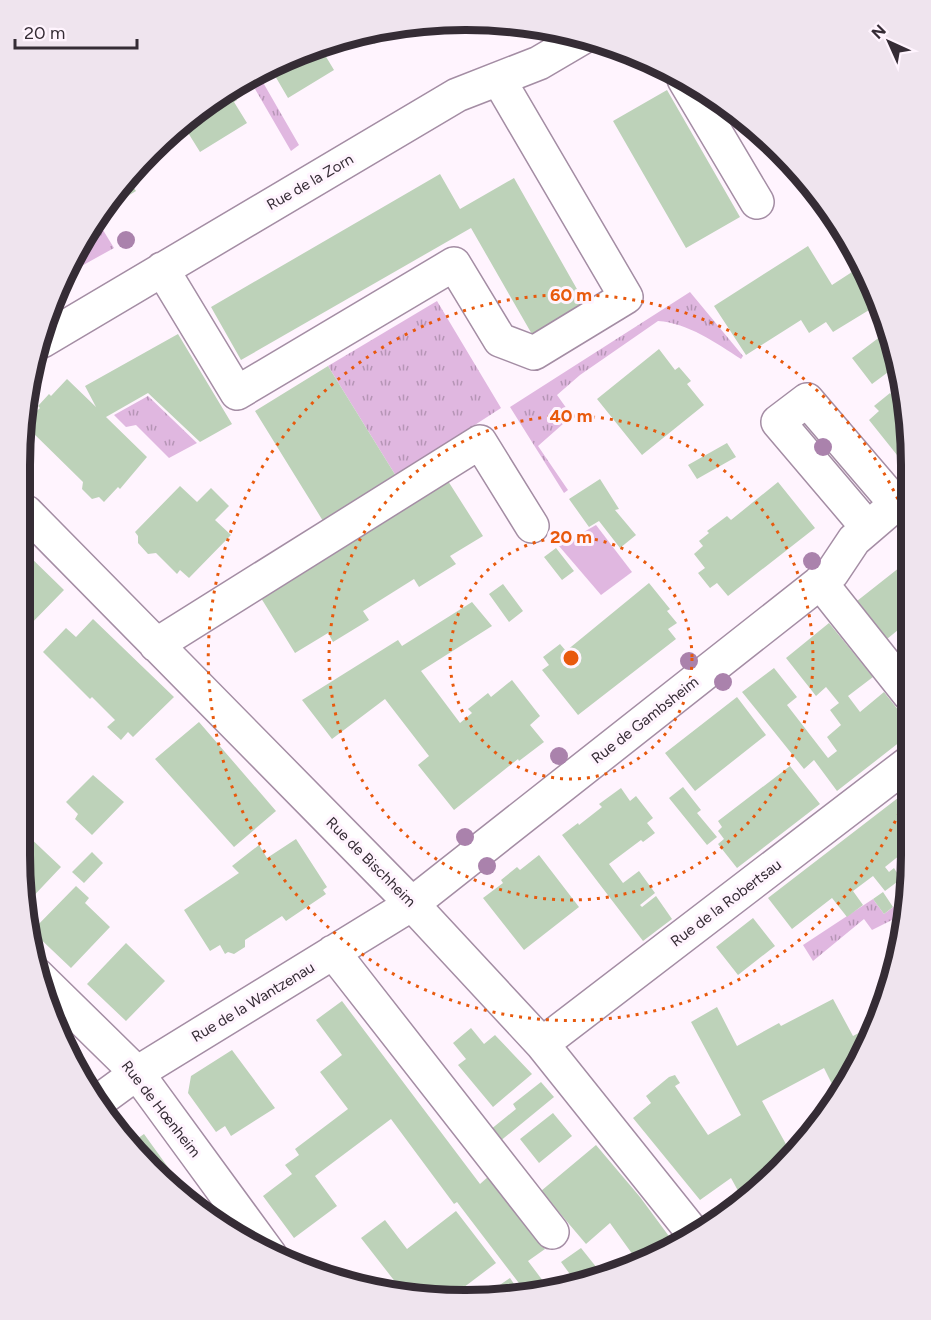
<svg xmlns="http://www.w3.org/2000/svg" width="931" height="1320" font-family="Figtree,sans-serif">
	<defs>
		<pattern id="grass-tufts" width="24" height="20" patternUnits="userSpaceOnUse" patternTransform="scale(1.5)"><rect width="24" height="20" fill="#e0b7e0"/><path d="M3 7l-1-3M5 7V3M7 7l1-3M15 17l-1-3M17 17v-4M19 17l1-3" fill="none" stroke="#b695b6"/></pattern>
	</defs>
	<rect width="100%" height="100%" fill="#fff4fe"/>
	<path fill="url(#grass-tufts)" d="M257 72 299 145 291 151 248 77Z
		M105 215 103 230 114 248 67 274C76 252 84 228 105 215Z
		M690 292 743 356 741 359C716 343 688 323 658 321L580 375 557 395 572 416 538 446 568 490 564 493 510 407Z
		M437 301 501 408 396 476 328 366Z
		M148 396 197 443 169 458 136 425 126 427 114 415Z
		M908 896 906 913 872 930 864 919 813 961 803 945 873 899 884 914Z"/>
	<path fill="#e0b7e0" d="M596 525 632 572 601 595 559 546Z"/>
	<path fill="#bdd2b9" d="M411 23 374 44 367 33 408 23Z
		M319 45 334 70 288 98 271 69 267 71 266 69Z
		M230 88 237 100 234 102 247 123 200 152 182 123Z
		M667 90 740 217 686 248 613 121Z
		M440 174 460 209 514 178 586 305 533 336 471 228 241 360 211 307Z
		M129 181 136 191 108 208Z
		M808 246 832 285 852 272 874 307 833 332 826 322 809 333 801 320 746 355 714 306Z
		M885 333 895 367 872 384 852 358Z
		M178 334 232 424 200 442 148 393 106 417 147 457 120 489 118 487 104 502 99 497 92 499 82 489 83 482 27 427V420L40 408 38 406 49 394 51 396 67 379 96 407 85 386Z
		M659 349 675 370 679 367 691 381 687 384 704 405 642 455 597 399Z
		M328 366 396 476 323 521 255 411Z
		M890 393 895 399 900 395 908 407V454L901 460 869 420 879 411 874 406Z
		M727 443 736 457 697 479 688 465Z
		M600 479 619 509 615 510 636 535 620 548 599 521 589 527 569 499Z
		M448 481 483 536 450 556 456 564 419 587 414 579 363 611 369 620 333 642 328 633 295 653 261 598Z
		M778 482 815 528 728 596 717 583 710 588 698 573 705 568 694 554 703 546 699 541 709 533 707 531 727 516 731 520Z
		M180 486 197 502 211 488 229 506 215 520 231 535 189 578 180 570 177 574 156 553 148 554 138 543V536L135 532Z
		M556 548 574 571 562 580 544 557Z
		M25 552 64 590 24 631 25 555Z
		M909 560V621L887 639 857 601Z
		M649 583 670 609 667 611 677 623 668 629 676 639 578 715 542 670 549 665 543 657 560 644 566 651Z
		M503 584 523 611 509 622 489 594Z
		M472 602 492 626 421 671 460 723 472 713 468 709 488 693 491 697 512 680 540 716 530 725 544 742 519 761 518 759 454 810 418 765 429 756 385 699 332 739 302 700 398 640 402 646Z
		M93 619 174 697 133 737 128 732 121 740 107 727 115 720 92 697 90 699 43 652 66 628 76 637Z
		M829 623 873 677 848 696 860 712 884 692 910 725V734L837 791 814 760 804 769 742 692 774 668 797 697 787 705 828 758 837 751 827 737 841 725 830 710 839 703 826 687 816 696 786 658Z
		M909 648V668L900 656Z
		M737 697 766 735 695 791 665 753Z
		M199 722 276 811 234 847 155 759Z
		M790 766 820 804 737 868 718 844 724 839 718 831 722 827 718 821Z
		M93 775 124 802 92 835 75 819 78 814 66 802Z
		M683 787 701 810 697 813 717 837 707 845 669 798Z
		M621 788 630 801 636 796 653 818 647 823 655 833 643 842 641 840 609 864 623 883 639 871 655 893 640 905 642 907 656 896 672 919 643 941 562 835 578 823 579 825 602 807 599 804Z
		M907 791 910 794V847L885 867 889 872 894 868 901 879 885 891 873 876 853 891 863 905 847 917 832 898 792 929 768 898Z
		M26 834 61 867 26 904 20 855V840Z
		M296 839 327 887 323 890 326 894 286 921 282 916 245 940V947L234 954 228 952 225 954 220 945 210 951 184 910 239 873 232 866 259 845 267 858Z
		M92 852 103 863 84 883 72 872Z
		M539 855 579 907 524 950 483 898 503 883 501 880 517 867 520 870Z
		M76 886 89 898 85 903 110 927 71 968 32 931Z
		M883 892 893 907 884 914 873 899Z
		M753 918 775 946 738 975 716 947Z
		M126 943 165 981 126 1021 87 984Z
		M833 999 853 1036 876 1024 870 1013 883 1006 865 1052 838 1096 824 1068 762 1101 792 1155 759 1190 716 1219 712 1215 742 1198 731 1178 700 1200 633 1118 651 1103 646 1096 669 1077 675 1075 680 1083 675 1086 708 1135 741 1115 691 1022 717 1007 737 1046 779 1023 781 1026Z
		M342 1001 480 1184 489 1176 545 1249 528 1261 549 1289 528 1295 457 1202 454 1204 391 1119 315 1176 337 1206 294 1238 263 1196 292 1174 285 1165 299 1155 295 1149 348 1109 320 1072 342 1055 316 1020Z
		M471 1028 484 1044 495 1035 532 1074 493 1107 458 1065 466 1059 453 1043Z
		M232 1050 275 1108 231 1136 225 1126 216 1132 188 1093 191 1076Z
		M541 1082 554 1097 499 1142 490 1130 516 1109 513 1104Z
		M553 1113 572 1136 539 1163 520 1139Z
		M144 1134 196 1206 172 1190 131 1143Z
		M596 1145 640 1197 674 1243 672 1244 674 1247 662 1255 638 1262 610 1223 586 1244 541 1191Z
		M456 1211 496 1263 451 1297H407L361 1238 385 1220 407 1249Z
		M581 1248 601 1273 575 1281 561 1262Z
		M510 1278 523 1297H482Z"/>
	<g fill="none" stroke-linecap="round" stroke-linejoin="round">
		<g stroke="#a48da4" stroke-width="36">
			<path id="minor" d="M684 79 757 202
				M162 269 237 393 454 264 500 340 534 353 626 297 499 80
				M42 341 457 95 539 63 585 36
				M26 512 412 904 542 1044 694 1234
				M868 528 778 422 807 400 896 504
				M820 582 909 694
				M156 645 480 442 532 526
				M333 952 552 1232
				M37 975 137 1073 270 1255
				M542 1044 910 762
				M96 1103 137 1073 412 904 832 573 854 540 896 504 908 499"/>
		</g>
		<use href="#minor" stroke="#fff" stroke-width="33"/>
	</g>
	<g fill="#aa82ac">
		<circle cx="126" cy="240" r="9"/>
		<circle cx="823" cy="447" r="9"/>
		<circle cx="812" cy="561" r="9"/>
		<circle cx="689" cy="661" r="9"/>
		<circle cx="723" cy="682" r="9"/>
		<circle cx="559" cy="756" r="9"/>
		<circle cx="465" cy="837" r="9"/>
		<circle cx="487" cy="866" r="9"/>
	</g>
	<g fill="none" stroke="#e8590c" stroke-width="3" stroke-dasharray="3 6">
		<circle cx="571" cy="658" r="121"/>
		<circle cx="571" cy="658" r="242"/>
		<path d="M910 788A363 363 0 1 1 908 522"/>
	</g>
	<g text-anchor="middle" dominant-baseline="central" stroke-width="6" stroke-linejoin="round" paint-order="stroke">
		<g font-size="15" fill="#352c35" stroke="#fff4fe">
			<text transform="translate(310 182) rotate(-30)">Rue de la Zorn</text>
			<text transform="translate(645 720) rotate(-38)">Rue de Gambsheim</text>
			<text transform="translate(371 862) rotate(45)">Rue de Bischheim</text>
			<text transform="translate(726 903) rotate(-37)">Rue de la Robertsau</text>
			<text transform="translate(253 1002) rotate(-31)">Rue de la Wantzenau</text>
			<text transform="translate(161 1109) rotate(52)">Rue de Hœnheim</text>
		</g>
	</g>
	<path d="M0 0H931V1320H0ZM465 30H466A435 435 0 0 1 901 465V855A435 435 0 0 1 466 1290H465A435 435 0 0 1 30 855V465A435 435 0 0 1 465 30Z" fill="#efe4ee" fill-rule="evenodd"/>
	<path fill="none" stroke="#352c35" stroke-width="8" d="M465 30H466A435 435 0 0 1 901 465V855A435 435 0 0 1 466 1290H465A435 435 0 0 1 30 855V465A435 435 0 0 1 465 30Z"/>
	<circle cx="571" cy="658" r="9" fill="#e8590c" stroke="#fff4fe" stroke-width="3"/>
	<g font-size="18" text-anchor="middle" font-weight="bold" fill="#e8590c" stroke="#fff4fe" stroke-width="6" stroke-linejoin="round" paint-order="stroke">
		<text x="571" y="301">60 m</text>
		<text x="571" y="422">40 m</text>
		<text x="571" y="543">20 m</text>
	</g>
	<g transform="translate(889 42) rotate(315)" stroke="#fff4fe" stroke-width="4.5" paint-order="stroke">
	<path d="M0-4.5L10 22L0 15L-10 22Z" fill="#352c35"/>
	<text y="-9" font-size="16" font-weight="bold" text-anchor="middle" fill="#352c35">N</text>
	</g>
	<path d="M15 39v9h122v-9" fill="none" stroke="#352c35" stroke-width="3"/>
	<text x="24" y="39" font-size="18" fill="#352c35" stroke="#fff4fe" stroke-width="4.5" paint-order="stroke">20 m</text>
</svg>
